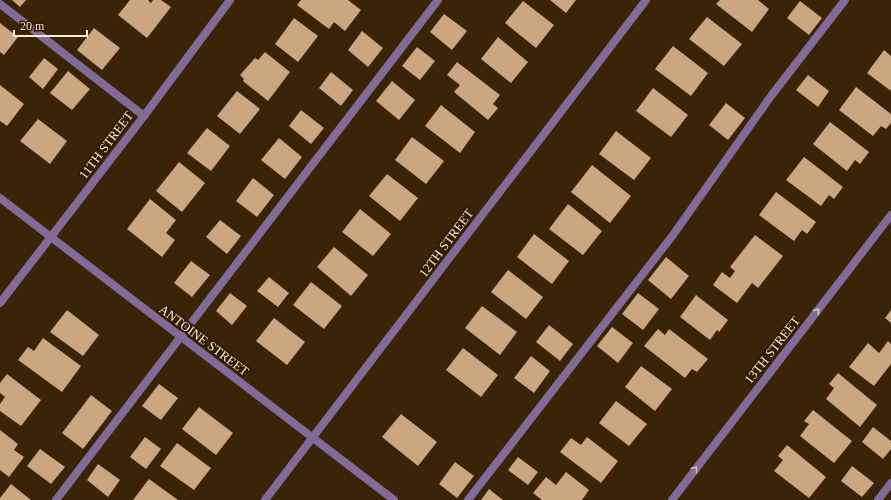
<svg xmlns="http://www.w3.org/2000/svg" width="891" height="500" font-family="Georgia,serif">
	<rect width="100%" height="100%" fill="#3a2408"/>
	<path fill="#caa681" d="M12 0H26L20 7Z
		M130 0H148L151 3 153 0H161L171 7 147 38 118 15Z
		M301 0H348L361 10 345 31 334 22 329 29 297 5Z
		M550 0H576L566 13Z
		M720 0H758L769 9 752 32 716 4Z
		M523 1 554 25 536 48 505 23Z
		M800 1 822 18 809 35 787 18Z
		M444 14 467 31 452 50 430 32Z
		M707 17 742 44 724 66 689 39Z
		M294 18 318 36 298 62 275 44Z
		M0 23 18 37 4 55 0 52Z
		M94 28 120 48 102 70 77 50Z
		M362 31 383 48 368 67 348 50Z
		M498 37 528 62 511 83 481 59Z
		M673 46 708 73 691 96 655 69Z
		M417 47 435 61 420 80 402 66Z
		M884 50 891 56V91L867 73Z
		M265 52 290 72 268 101 243 81 244 79 240 75 255 58 258 60Z
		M44 58 58 69 43 89 29 77Z
		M457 62 500 95 493 104 498 108 488 120 454 92 460 85 447 75Z
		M68 71 90 89 72 110 50 93Z
		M331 72 353 90 341 106 319 88Z
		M808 75 829 91 818 107 796 90Z
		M392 81 415 100 399 120 376 101Z
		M0 85 24 104 7 126 0 121Z
		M856 87 891 114V123L886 129 881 126 873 136 839 110Z
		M653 88 688 115 671 137 636 111Z
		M237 91 260 109 240 134 217 116Z
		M726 103 745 118 728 140 709 125Z
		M441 105 475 132 460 153 425 126Z
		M301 110 324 128 311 144 289 126Z
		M38 119 67 141 50 164 20 141Z
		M830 122 869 152 860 164 855 160 847 171 813 144Z
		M207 128 230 146 211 171 187 153Z
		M616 131 651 158 634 180 599 154Z
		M412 137 444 161 426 184 395 160Z
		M279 138 302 157 285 179 261 160Z
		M804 157 843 187 834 199 829 195 821 206 786 180Z
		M179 162 205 183 182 212 156 191Z
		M592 165 631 196 610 223 571 192Z
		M387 174 418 198 400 221 369 196Z
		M253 178 274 195 257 217 236 201Z
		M776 192 816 222 807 234 802 230 794 241 759 215Z
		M150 199 176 220 166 233 175 240 162 257 127 229Z
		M568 204 602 231 583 255 549 229Z
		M360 209 391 234 373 256 342 232Z
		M220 220 241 236 227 254 206 237Z
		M534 234 569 261 552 284 517 257Z
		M755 235 783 256 758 288 752 283 737 303 713 285 722 272 730 278 735 271 730 267Z
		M334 247 368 275 351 296 317 267Z
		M666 257 689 276 671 299 648 280Z
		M191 261 210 275 192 297 174 283Z
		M508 270 543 297 526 319 491 292Z
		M269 277 289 293 278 307 257 291Z
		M311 282 342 306 324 329 293 305Z
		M230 293 247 306 232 325 216 311Z
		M638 293 659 309 643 330 622 314Z
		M696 295 728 320 719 332 717 330 710 340 680 317Z
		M482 306 517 332 500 355 465 328Z
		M67 310 99 335 83 356 50 332Z
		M891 310V323L885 318Z
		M274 318 305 342 287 365 256 341Z
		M549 325 573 344 560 361 536 342Z
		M612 327 633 343 618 363 597 346Z
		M658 329 665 335 669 329 708 359 697 372 692 369 685 378 644 346Z
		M43 338 81 366 62 392 18 360 28 347 34 351Z
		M888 341 891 344V364L874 386 849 367 868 343 879 353Z
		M463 348 498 375 481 397 446 370Z
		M531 356 550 371 534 393 514 378Z
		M641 366 672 389 655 411 625 387Z
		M838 373 877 405 860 427 826 399 834 388 829 384Z
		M7 374 41 400 21 426 0 411V404L5 397 0 393V383Z
		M159 384 178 398 161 420 142 406Z
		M91 395 112 411 83 449 62 433Z
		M616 401 647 424 629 446 599 423Z
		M199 407 233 433 216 455 182 429Z
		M813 410 852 441 834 463 800 436 809 424 804 421Z
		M401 414 437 442 418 466 382 437Z
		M873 427 891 441V449L883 459 862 442Z
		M0 430 18 444 14 450 24 457 9 477 0 470Z
		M145 437 161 449 146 469 130 457Z
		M587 437 618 461 601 483 560 452 571 438 581 445Z
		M177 443 211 468 194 490 160 466Z
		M787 445 826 477 809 498 774 471 783 460 778 456Z
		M40 449 65 467 51 484 27 466Z
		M518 457 538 472 528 485 508 470Z
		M455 462 474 476 457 498 439 484Z
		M98 464 120 480 108 497 87 480Z
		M852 466 874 483 862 497 841 481Z
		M566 472 589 490 582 500H542L533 493 546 477 556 485Z
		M149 479 178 500H133Z
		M11 484 31 500H0V498Z
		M489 489 503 500H481Z"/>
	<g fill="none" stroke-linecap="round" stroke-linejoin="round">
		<path stroke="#826b99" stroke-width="8" d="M0 4 144 116
			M56 500 438 0
			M468 500 673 235 771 96 845 0
			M878 500 891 483"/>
		<path stroke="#826b99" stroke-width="8" d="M0 198 394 500
			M0 303 144 116 230 0
			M265 500 646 0
			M672 500 891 215"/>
	</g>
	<defs><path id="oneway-chevron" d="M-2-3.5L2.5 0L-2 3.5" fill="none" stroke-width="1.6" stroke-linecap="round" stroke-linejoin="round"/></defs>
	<g stroke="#d1bdc0">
		<use href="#oneway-chevron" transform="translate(817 311) rotate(-52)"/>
		<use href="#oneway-chevron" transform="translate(695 469) rotate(-52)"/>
	</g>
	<g text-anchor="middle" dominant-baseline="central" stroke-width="4" stroke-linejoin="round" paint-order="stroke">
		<g font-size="13" fill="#fce9d5" stroke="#301a00">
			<text transform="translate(106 145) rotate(-53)">11TH STREET</text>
			<text transform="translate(446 243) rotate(-53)">12TH STREET</text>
			<text transform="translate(204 340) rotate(37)">ANTOINE STREET</text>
			<text transform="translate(772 350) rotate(-52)">13TH STREET</text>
		</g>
	</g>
	<path d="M14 30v6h73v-6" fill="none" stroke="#fce9d5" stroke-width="2"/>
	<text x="20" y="30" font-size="12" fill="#fce9d5" stroke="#301a00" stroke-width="3" paint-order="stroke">20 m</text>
</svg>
